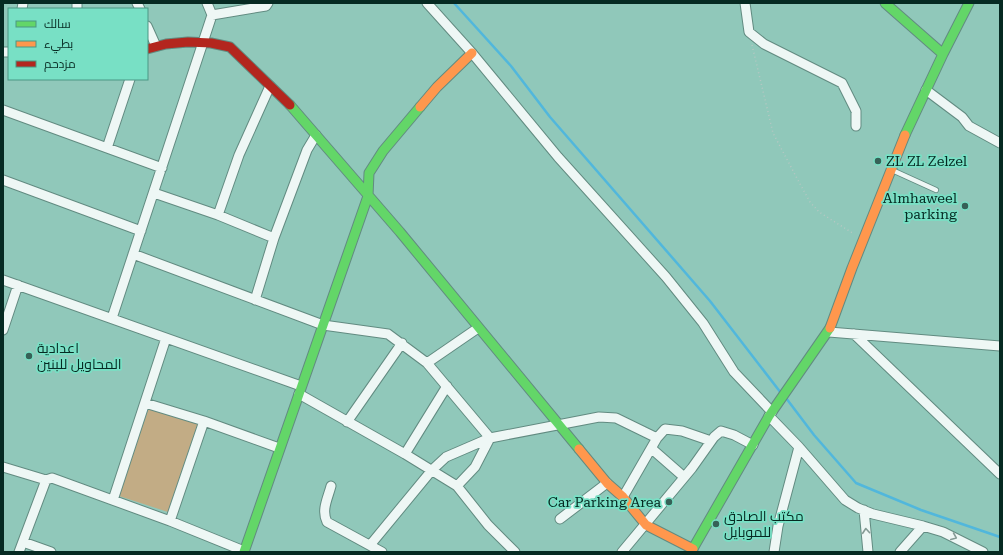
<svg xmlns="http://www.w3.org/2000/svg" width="1003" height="555" font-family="'Roboto Serif',Cairo,serif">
	<rect width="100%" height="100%" fill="#90c8ba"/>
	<path fill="#c2ac85" d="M149 407 198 423 168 512 119 496Z"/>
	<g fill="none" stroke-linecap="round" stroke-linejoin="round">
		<path stroke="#51b7dc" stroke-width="2.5" d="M454 3 511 66 550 117 710 301 781 393
			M786 398 814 435 856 483 921 510 1000 537"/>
		<g stroke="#628b81" stroke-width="6">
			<path id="lane" d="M892 170 936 190"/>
		</g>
		<g stroke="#628b81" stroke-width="11">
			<path id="street" d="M137 3 140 9
				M427 3 472 53 558 157 666 277 703 323 734 372 772 412
				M745 3 749 32 764 44 842 83 856 111V126
				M22 9 23 3
				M77 9V3
				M212 15 266 6 268 3
				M147 26 156 46
				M3 52H9
				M926 90 962 117 969 126 1000 143
				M3 110 162 168
				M107 148 130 79
				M3 180 141 231
				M154 193 218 215 274 238 255 300
				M218 215 239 155 270 86
				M274 238 307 150 316 135
				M133 254 323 325 388 334 427 363 490 438 475 467 457 486
				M3 280 301 386
				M112 318 212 15 207 3
				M3 330 18 285
				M829 332 1000 346
				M854 334 1000 474
				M427 363 478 328
				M299 394 405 454 457 486 488 525 515 552
				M145 403 204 421 279 448
				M769 416 799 447 845 500 858 508 873 514 923 526 943 532 983 552
				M347 422 402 343
				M652 449 684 477
				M405 454 447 386
				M3 467 46 480
				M331 486C328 498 321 510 327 522L382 552
				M623 497 657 438 665 429 682 431 711 441
				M113 500 166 338
				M864 510 868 552
				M560 519 607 483
				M170 521 204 421
				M23 542 51 552
				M371 544 432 470 446 457 490 438 599 417 616 418 657 438
				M19 552 46 480 52 478 170 521 244 551
				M622 552 692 468 714 437 721 431 734 435 753 445
				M774 552 778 526 799 447
				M900 552 923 526"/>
		</g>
		<g stroke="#628b81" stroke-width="11">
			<path id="fast" d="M885 3 943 54 969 3
				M290 105 400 232 579 449
				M905 135 943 54
				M244 552 368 196 369 173 383 151 420 107
				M691 552 769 416 830 328"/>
		</g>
		<g stroke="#628b81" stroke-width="11">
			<path id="slow" d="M420 107 437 87 472 53
				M830 328 852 268 905 135
				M579 449 607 483 623 497 646 525 693 549"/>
		</g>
		<g stroke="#628b81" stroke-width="11">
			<path id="jam" d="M147 49 166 44 188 42 211 43 230 47 290 105"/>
		</g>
		<path stroke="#b6c8c3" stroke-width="1.5" stroke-dasharray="1 3" stroke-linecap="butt" d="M752 45 773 133 800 184 810 202 819 212 854 234"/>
		<use href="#lane" stroke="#eef7f5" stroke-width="4.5"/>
		<use href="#street" stroke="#eef7f5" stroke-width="9"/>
		<use href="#fast" stroke="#63d668" stroke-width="9"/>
		<use href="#slow" stroke="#ff974d" stroke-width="9"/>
		<use href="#jam" stroke="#b3261e" stroke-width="9"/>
	</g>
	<defs><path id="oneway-chevron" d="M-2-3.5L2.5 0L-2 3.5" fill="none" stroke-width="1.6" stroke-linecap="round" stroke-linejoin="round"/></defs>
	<g stroke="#869b96">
		<use href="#oneway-chevron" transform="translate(866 531) rotate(-95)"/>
		<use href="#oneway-chevron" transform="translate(954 537) rotate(23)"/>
	</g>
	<g fill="#366157" stroke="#78e0c5" stroke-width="1.5">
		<circle cx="878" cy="161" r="4"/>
		<circle cx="965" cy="206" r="4"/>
		<circle cx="29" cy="356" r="4"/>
		<circle cx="669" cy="502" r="4"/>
		<circle cx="716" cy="524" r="4"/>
	</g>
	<g text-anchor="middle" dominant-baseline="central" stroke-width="3.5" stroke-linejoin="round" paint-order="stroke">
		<g font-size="14" fill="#062a22" stroke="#78e0c5" text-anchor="start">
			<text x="886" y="161">ZL ZL Zelzel</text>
			<text x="957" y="198" text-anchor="end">Almhaweel<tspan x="957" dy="16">parking</tspan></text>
			<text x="37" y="348">اعدادية<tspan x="37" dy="16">المحاويل للبنين</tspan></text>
			<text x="661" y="502" text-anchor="end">Car Parking Area</text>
			<text x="724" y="516">مكتب الصادق<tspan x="724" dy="16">للموبايل</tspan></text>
		</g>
	</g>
	<rect width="1003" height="555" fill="none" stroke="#062a22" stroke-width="8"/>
	<rect x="8" y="8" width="140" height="72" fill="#78e0c5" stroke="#4a9784"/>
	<rect x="16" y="21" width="20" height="6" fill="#63d668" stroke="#4a9784"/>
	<text x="44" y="28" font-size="12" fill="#062a22">سالك</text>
	<rect x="16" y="41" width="20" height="6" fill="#ff974d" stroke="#4a9784"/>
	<text x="44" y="48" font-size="12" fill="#062a22">بطيء</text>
	<rect x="16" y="61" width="20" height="6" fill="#b3261e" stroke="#4a9784"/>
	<text x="44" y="68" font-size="12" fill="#062a22">مزدحم</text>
</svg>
